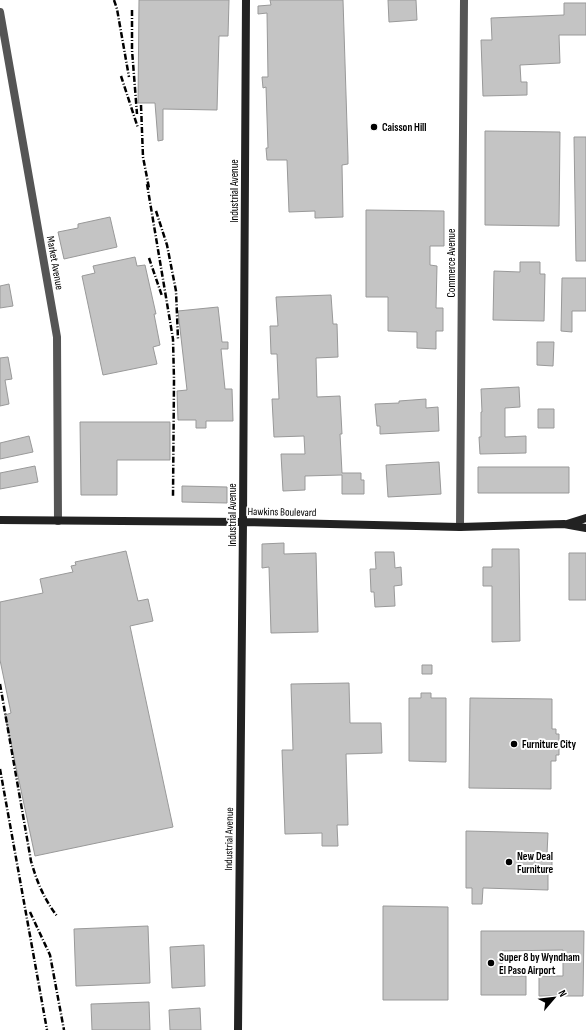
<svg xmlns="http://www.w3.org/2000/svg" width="586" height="1030" font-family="'Sofia Sans Condensed',sans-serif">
	<rect width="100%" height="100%" fill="#fff"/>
	<path fill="#c4c4c4" stroke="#999" d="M139 0H229L228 36H219L217 110 163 109V140L158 141 155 103H138Z
		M270 0H343L348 157V164L342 165 343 217 315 218V211L289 212 287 160H267L266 148H268L266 87 263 88 262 77H268L267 13 258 14V6L271 5Z
		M388 0H416L417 20 389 22Z
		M564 3H586V35H559L560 63 520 65 521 82H527V95L483 96 481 40H492L491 18 564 15Z
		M485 131 560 132 559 226 485 225Z
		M574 137H586V261H576Z
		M366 210 444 211V246H430V265L437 266 436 308H443V331H436V349L417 348V332L388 331V297H366Z
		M110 217 117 247 64 259 58 232 78 228V224Z
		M135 257 137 266 145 265 156 314H154L160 345 153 347 157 364 103 375 82 276 95 273 93 266Z
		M520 262H540V274H545L544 321 493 320 494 271 520 272Z
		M562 278H586V311H572V332L561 331Z
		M9 284 13 306 0 308V286Z
		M331 295 333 324H337L338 357 316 358 317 397 340 396 342 434H340L342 473H361V480H364V494H342V475L305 476V490L283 491 281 454H305L304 436 274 437 272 399H279L277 354H271L270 326H278L276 297Z
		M218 307 222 342H228V349H221L225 389H232L233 421H206V428H196V420H178L177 391 187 390 178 311Z
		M537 342H554L553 366 537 365Z
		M8 357 12 379 5 380 9 404 0 406V358Z
		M519 387 520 407 505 408V437L526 436V453L480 454 479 437H481V412H482L481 389Z
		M426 399V408L438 407 439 431 380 434V426H377L375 404 399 403V401Z
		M538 409H554V428H538Z
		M80 422H170V460H117V495H81Z
		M29 436 33 452 0 459V443Z
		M439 462 441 494 388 497 386 465Z
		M35 466 38 482 0 489V473Z
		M478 467H569V493H478Z
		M182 486 227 487V503L182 502Z
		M284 543V554L316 553 318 632 271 633 269 567 262 568V544Z
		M492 549H519L520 641 492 642V586H483V567H492Z
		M126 551 138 601 148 599 153 621 130 626 173 827 35 856 5 715 11 713 0 660V602L43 593 40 579 73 572 71 566 76 565 75 562Z
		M375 552H394L395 568 401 567 402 585 394 586 395 606 375 607 374 592H371L370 569H376Z
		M569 553H586V600H569Z
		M422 665H432V674H422Z
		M349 683 350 723H381L382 753 346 754 348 825H337L338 846H322V833L285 834 282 750H293L291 684Z
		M421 693H431V698H446V762L409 761V698H421Z
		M470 698 552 699V729H556V734H559V755H556V761H551V789L469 788Z
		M466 831 548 833 547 854H552V870H548V890L483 888 482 904H472V888H466Z
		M383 906 448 907V1000H383Z
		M148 926 150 983 76 986 74 929Z
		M481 931H584L583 996H539V976H563V950L502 951V976H526V995H481Z
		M204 945 205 986 172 988 170 947Z
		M149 1002 150 1030H92L91 1004Z
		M200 1008 201 1030H170L169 1010Z"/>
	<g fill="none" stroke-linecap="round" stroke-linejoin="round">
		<path stroke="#555" stroke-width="8" d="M0 12 57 337 58 521
			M460 527 464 0"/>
		<path stroke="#222" stroke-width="8" d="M0 520 243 522 460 527 564 524 586 528
			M567 524 586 518
			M238 1030 243 522 246 0"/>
		<path stroke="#000" stroke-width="2.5" stroke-dasharray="6 2 1 2" stroke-linecap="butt" d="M114 0 117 9 129 77
			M132 10V50L137 114
			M121 76 138 128
			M141 105 143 157 149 188
			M147 184 173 339 174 380 173 497
			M156 211 167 245 176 291 178 339
			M149 258 162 296
			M0 684 31 861C37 882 44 899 57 916
			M0 769 47 1030
			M30 912 50 955 64 1030"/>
	</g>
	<g fill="#000" stroke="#fff" stroke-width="1.5">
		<circle cx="374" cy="127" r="4"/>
		<circle cx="514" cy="744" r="4"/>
		<circle cx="509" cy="862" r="4"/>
		<circle cx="491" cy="963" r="4"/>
	</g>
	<g text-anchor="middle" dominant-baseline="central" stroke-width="4" stroke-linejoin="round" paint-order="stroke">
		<g font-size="11" font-weight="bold" fill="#000" stroke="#fff" text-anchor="start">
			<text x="382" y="127">Caisson Hill</text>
			<text x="522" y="744">Furniture City</text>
			<text x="517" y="856">New Deal<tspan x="517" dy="13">Furniture</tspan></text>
			<text x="499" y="957">Super 8 by Wyndham<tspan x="499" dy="13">El Paso Airport</tspan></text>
		</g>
		<g font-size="11" fill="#000" stroke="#fff">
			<text transform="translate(234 191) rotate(-90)">Industrial Avenue</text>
			<text transform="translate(55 263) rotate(80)">Market Avenue</text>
			<text transform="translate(451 263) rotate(-90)">Commerce Avenue</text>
			<text transform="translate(282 512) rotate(1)">Hawkins Boulevard</text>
			<text transform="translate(232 515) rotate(-90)">Industrial Avenue</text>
			<text transform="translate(229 839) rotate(-89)">Industrial Avenue</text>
		</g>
	</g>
	<g transform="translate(554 998) rotate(62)" stroke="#ffffff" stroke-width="3" paint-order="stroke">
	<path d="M0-3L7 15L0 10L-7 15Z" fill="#000000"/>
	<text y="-6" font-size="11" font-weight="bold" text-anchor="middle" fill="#000000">N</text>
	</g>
</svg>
